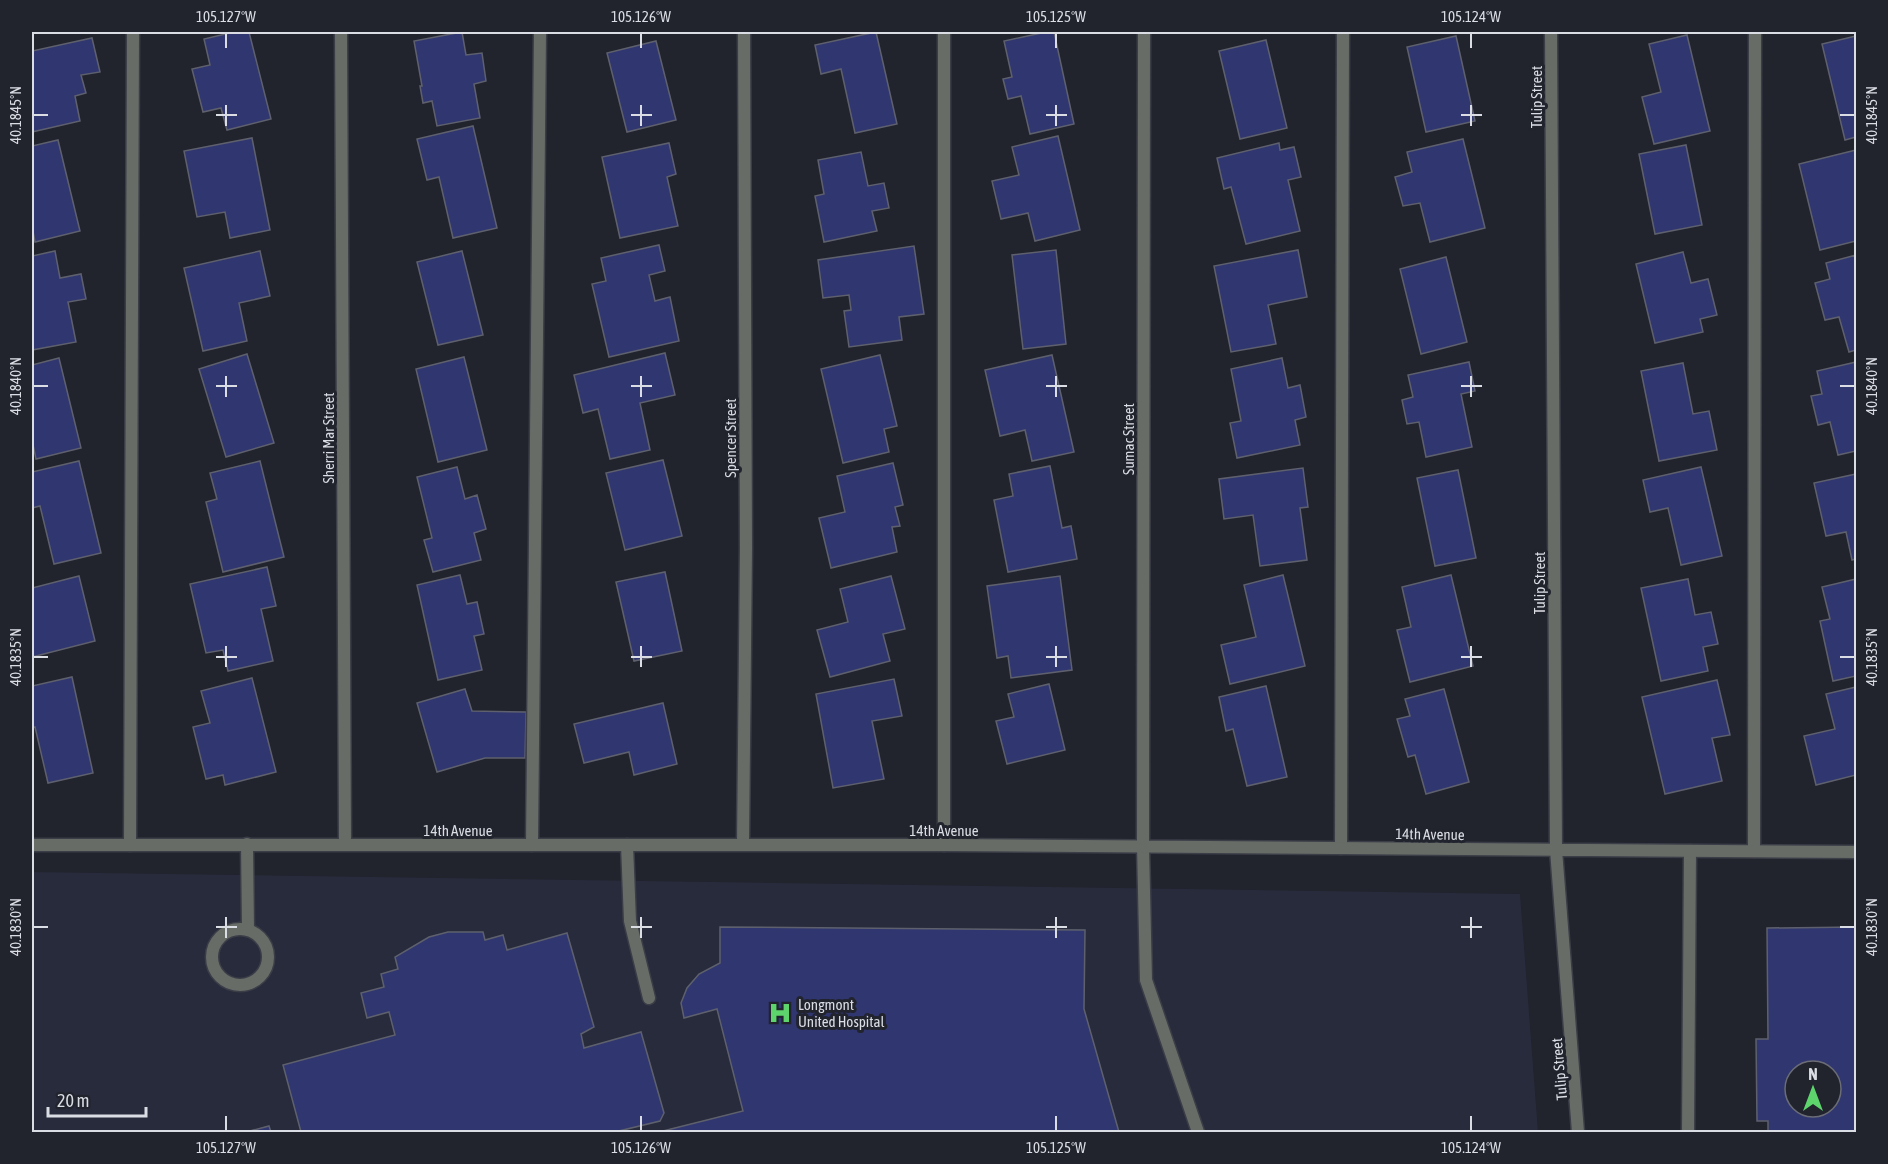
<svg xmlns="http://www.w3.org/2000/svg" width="1888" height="1164" font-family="'Asap Condensed',sans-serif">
	<rect width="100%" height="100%" fill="#21232d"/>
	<path fill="#282b3b" d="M32 872 1520 894 1538 1132H32Z"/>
	<path fill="#30366f" stroke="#5e616d" stroke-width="1.5" fill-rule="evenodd" d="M234 32H249L271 119 227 130 221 108 203 112 192 69 210 65 204 39Z
		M462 32 466 55 482 53 486 81 474 84 480 118 437 126 432 101 423 103 420 86H422L414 41Z
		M876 32 897 124 855 133 841 69 821 74 815 45Z
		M1046 32H1054L1074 124 1030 134 1021 96 1008 99 1003 79 1012 77 1004 41Z
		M1687 35 1710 131 1654 144 1642 97 1661 92 1649 44Z
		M1456 36 1475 121 1426 132 1407 47Z
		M1856 36V137L1845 140 1822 44Z
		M92 38 100 72 81 75 86 93 75 96 80 121 32 132V51Z
		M1266 40 1287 128 1240 139 1219 51Z
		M656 41 676 120 627 132 607 53Z
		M473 126 497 228 453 238 439 177 427 180 417 139Z
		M1058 136 1080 230 1035 241 1028 213 1001 219 992 181 1019 175 1012 147Z
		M252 138 270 230 230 238 225 212 197 217 184 151Z
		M1463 139 1485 228 1430 242 1420 203 1403 206 1395 177 1412 172 1407 152Z
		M58 140 80 231 35 242 32 226V146Z
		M669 143 676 174 667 177 678 226 620 238 602 157Z
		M1279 143 1280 150 1294 147 1301 177 1288 180 1300 231 1246 244 1231 187 1224 189 1217 158Z
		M1686 145 1702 225 1655 234 1639 154Z
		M1856 150V241L1820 250 1799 164Z
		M861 152 868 186 884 183 889 208 872 211 877 231 824 242 815 196 824 194 818 160Z
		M659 245 665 271 649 275 655 301 670 297 679 341 609 357 592 284 606 281 601 258Z
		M914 246 924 314 899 317 902 340 849 347 844 311 851 310 849 295 823 298 818 260Z
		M1056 250 1066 344 1023 349 1012 255Z
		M1298 250 1307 297 1268 305 1276 344 1231 352 1214 266Z
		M55 251 60 278 81 274 86 299 68 302 76 342 32 350V256Z
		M260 251 270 296 239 303 247 341 203 351 184 268Z
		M462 251 483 335 438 345 417 262Z
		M1683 252 1691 283 1708 279 1717 315 1700 319 1703 332 1655 343 1636 264Z
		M1856 255V350L1849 352 1839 317 1825 320 1815 283 1830 279 1826 263Z
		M1446 257 1467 342 1421 354 1400 269Z
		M665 353 675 395 640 403 650 450 610 459 598 409 583 413 574 375Z
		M247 354 274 443 226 457 199 369Z
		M880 355 897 426 884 429 889 452 843 463 821 369Z
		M1052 355 1074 452 1032 461 1025 430 1000 436 985 370Z
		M464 357 487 450 438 462 416 369Z
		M59 358 81 448 36 459 32 440V365Z
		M1282 358 1288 388 1300 385 1306 417 1295 420 1300 445 1237 458 1230 423 1241 421 1231 369Z
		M1469 362 1475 391 1461 394 1472 447 1426 457 1419 422 1407 424 1402 400 1413 397 1408 375Z
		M1856 362V451L1838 455 1830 422 1818 425 1811 396 1822 394 1817 371Z
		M1683 363 1693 414 1709 411 1717 450 1659 461 1641 371Z
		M663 460 682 536 625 550 606 473Z
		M79 461 101 553 54 564 40 506 32 508V472Z
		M260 461 284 557 223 572 206 502 217 499 210 473Z
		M893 463 903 505 895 507 900 526 892 527 897 552 831 568 819 518 845 512 837 476Z
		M1050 466 1062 528 1071 526 1077 559 1008 572 994 500 1013 496 1009 474Z
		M457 467 465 499 477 495 486 529 474 533 481 560 433 572 424 540 432 538 417 477Z
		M1701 467 1722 556 1681 565 1668 508 1650 512 1643 480Z
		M1303 468 1308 507 1300 508 1307 560 1260 566 1253 515 1224 519 1219 479Z
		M1458 470 1476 558 1435 566 1417 478Z
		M1856 474V559L1852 560 1846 532 1826 536 1814 483Z
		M267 567 276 606 261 609 273 661 228 671 223 650 206 653 190 584Z
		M665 572 682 651 634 661 616 582Z
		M460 575 467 604 477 602 484 634 474 636 482 670 438 680 417 585Z
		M1283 575 1305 666 1230 684 1221 645 1256 637 1244 585Z
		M1451 575 1473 666 1410 682 1397 630 1411 627 1402 587Z
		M79 576 95 641 32 657V588Z
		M891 576 905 629 883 634 890 661 830 677 817 630 848 622 840 589Z
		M1060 576 1072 670 1011 678 1008 656 997 658 987 586Z
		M1688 579 1695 615 1711 612 1718 644 1703 647 1708 671 1661 681 1641 588Z
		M1856 579V676L1833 681 1820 621 1830 619 1822 587Z
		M72 677 93 773 48 783 35 727 32 728V686Z
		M252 678 276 772 225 785 223 775 206 779 193 727 210 723 201 691Z
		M894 679 902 716 872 721 884 779 833 788 816 694Z
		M1717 680 1730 735 1712 738 1722 781 1665 794 1642 697Z
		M1049 684 1065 750 1007 764 996 721 1014 717 1008 694Z
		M1266 686 1287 777 1247 786 1233 729 1226 731 1219 697Z
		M1856 687V775L1816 785 1804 736 1835 729 1826 694Z
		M465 689 472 711 526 712 525 758H485L437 772 417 703Z
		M1444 689 1469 782 1426 794 1415 755 1408 757 1397 719 1410 716 1405 699Z
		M663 703 677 764 634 775 629 752 584 763 574 724Z
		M720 927 1085 930 1084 1009 1119 1132H659L743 1111 717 1009 684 1018 681 1003 687 988 699 974 720 963Z
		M1856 927V1132H1768V1121H1757L1756 1039H1768L1767 928ZM1795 1071H1831V1107H1795Z
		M448 932H483L485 940 503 935 507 950 567 933 594 1027 581 1034 584 1048 641 1032 664 1113 660 1121 619 1131 620 1132H301L283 1065 395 1035 389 1012 367 1018 361 993 384 987 381 974 398 969 395 957 429 937Z
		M269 1126 271 1132H246Z"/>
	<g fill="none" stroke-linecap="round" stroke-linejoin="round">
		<g stroke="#3b3d47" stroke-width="15">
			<path id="lane" d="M247 844 248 930
				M130 845 133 32
				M532 845 540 32
				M627 845 630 921 649 998
				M944 845V32
				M1143 846 1146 980 1198 1132
				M1341 848 1343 32
				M1754 851 1755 32
				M212 957a28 28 0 1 1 56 0a28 28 0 1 1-56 0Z
				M1688 1132 1690 851"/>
		</g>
		<g stroke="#3b3d47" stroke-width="15">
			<path id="street" d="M341 32 345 844
				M1551 32 1556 850 1578 1132
				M743 844 746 548 744 32
				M32 845H944L1856 852
				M1143 846 1144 32"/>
		</g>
		<use href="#lane" stroke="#676c67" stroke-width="12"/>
		<use href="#street" stroke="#676c67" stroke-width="12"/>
	</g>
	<path fill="none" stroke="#dbdde4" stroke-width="2" d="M226 33V48M641 33V48M1056 33V48M1471 33V48M226 105V126M641 105V126M1056 105V126M1471 105V126M33 115H48M216 115H237M631 115H652M1046 115H1067M1461 115H1482M1840 115H1855M226 376V397M641 376V397M1056 376V397M1471 376V397M33 386H48M216 386H237M631 386H652M1046 386H1067M1461 386H1482M1840 386H1855M226 646V667M641 646V667M1056 646V667M1471 646V667M33 657H48M216 657H237M631 657H652M1046 657H1067M1461 657H1482M1840 657H1855M226 917V938M641 917V938M1056 917V938M1471 917V938M33 927H48M216 927H237M631 927H652M1046 927H1067M1461 927H1482M1840 927H1855M226 1116V1131M641 1116V1131M1056 1116V1131M1471 1116V1131"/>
	<defs>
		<g id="hospital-bare" transform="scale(1.8)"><path d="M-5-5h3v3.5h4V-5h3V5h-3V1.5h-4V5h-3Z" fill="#5dd56c" stroke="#21232d" stroke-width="2.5" paint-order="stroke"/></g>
	</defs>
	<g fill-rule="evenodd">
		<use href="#hospital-bare" x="780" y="1013"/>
	</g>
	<g text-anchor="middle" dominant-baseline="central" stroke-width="6" stroke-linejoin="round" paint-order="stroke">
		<g font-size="15" fill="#dbdde4" stroke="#21232d">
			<text transform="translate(1536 97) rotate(-90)">Tulip Street</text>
			<text transform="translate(328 438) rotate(-90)">Sherri Mar Street</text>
			<text transform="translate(730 438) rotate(-90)">Spencer Street</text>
			<text transform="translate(1128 439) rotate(-90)">Sumac Street</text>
			<text transform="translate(1539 583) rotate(-90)">Tulip Street</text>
			<text x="458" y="830">14th Avenue</text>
			<text x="944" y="830">14th Avenue</text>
			<text transform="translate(1430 834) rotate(1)">14th Avenue</text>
			<text transform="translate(1559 1069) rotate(-95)">Tulip Street</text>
		</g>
		<g font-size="15" fill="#dbdde4" stroke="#21232d" text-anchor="start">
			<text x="798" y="1004">Longmont<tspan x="798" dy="17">United Hospital</tspan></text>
		</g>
	</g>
	<rect width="1888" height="1164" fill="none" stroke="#21232d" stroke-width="66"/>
	<g transform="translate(1813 1089)"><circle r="28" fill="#21232d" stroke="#6b6d76" stroke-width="1.5"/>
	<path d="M0-4.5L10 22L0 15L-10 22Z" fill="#5dd56c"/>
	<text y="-9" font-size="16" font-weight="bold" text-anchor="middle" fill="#dbdde4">N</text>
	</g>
	<path d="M48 1107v9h98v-9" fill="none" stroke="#dbdde4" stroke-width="3"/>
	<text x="57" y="1107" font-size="18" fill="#dbdde4" stroke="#21232d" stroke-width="4.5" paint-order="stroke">20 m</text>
	<rect x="33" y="33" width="1822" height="1098" fill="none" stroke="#dbdde4" stroke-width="2"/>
	<g font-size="15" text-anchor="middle" fill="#dbdde4">
		<text x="226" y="22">105.127°W</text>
		<text x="641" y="22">105.126°W</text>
		<text x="1056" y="22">105.125°W</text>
		<text x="1471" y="22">105.124°W</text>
		<text transform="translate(16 115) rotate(-90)" y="5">40.1845°N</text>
		<text transform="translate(1872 115) rotate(-90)" y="5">40.1845°N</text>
		<text transform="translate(16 386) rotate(-90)" y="5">40.1840°N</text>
		<text transform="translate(1872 386) rotate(-90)" y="5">40.1840°N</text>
		<text transform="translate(16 657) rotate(-90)" y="5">40.1835°N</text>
		<text transform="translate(1872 657) rotate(-90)" y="5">40.1835°N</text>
		<text transform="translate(16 927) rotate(-90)" y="5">40.1830°N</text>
		<text transform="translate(1872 927) rotate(-90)" y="5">40.1830°N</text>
		<text x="226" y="1153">105.127°W</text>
		<text x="641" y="1153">105.126°W</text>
		<text x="1056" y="1153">105.125°W</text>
		<text x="1471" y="1153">105.124°W</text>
	</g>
</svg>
